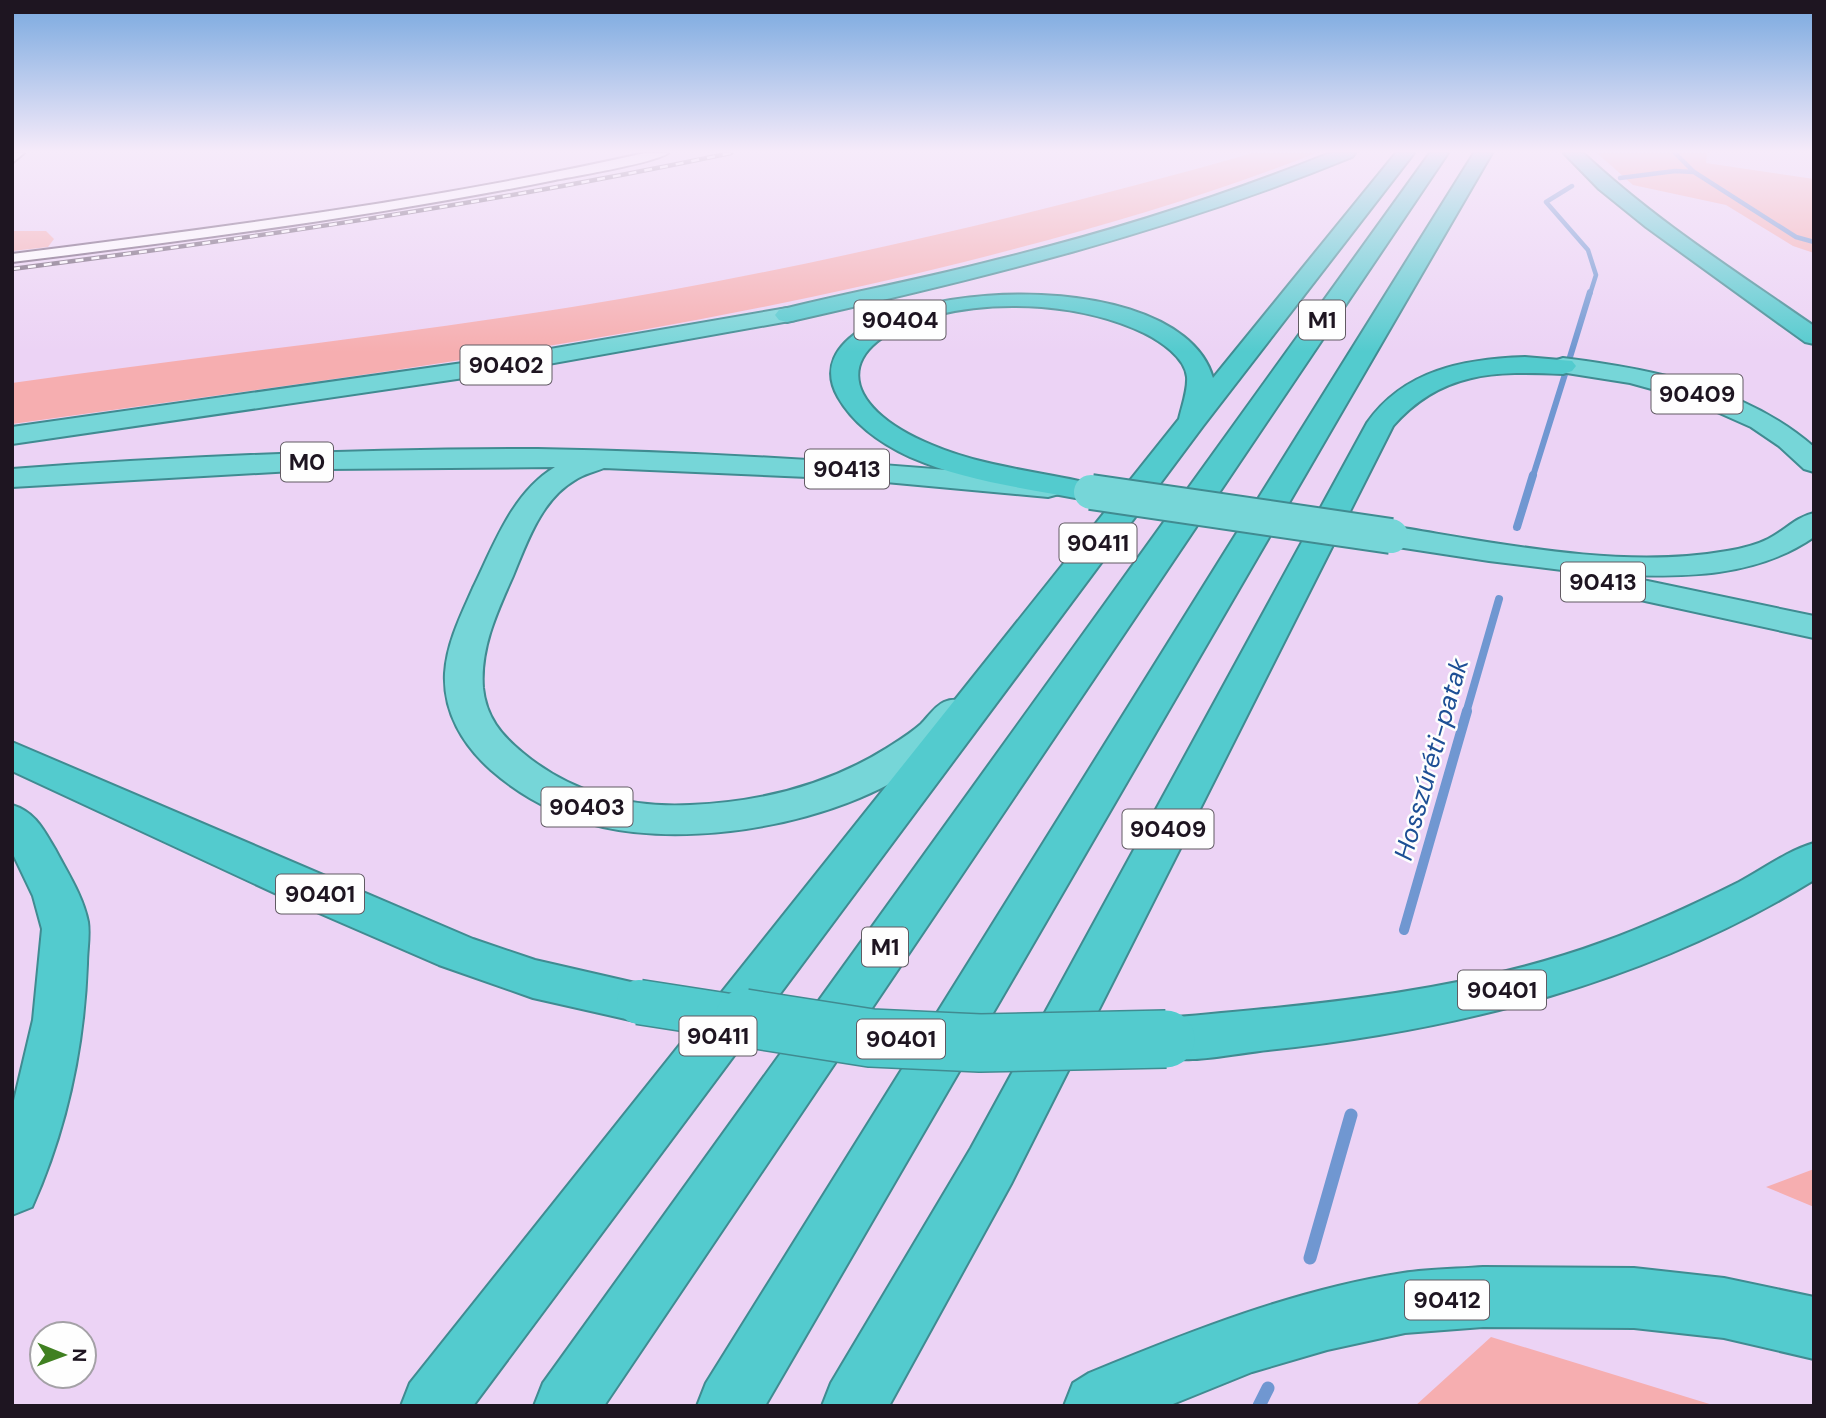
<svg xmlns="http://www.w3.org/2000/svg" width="1826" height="1418" font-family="'DM Sans',sans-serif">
	<rect width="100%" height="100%" fill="#ecd3f5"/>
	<path fill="#f6aeb0" d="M1253 153H1316C1202 198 1083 232 964 262 651 340 331 379 12 424V383C199 357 386 336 572 307 799 270 1031 216 1253 153Z
		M1597 153H1707L1706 163 1814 179V253L1793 246 1726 205 1633 185Z
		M12 231H46L54 239 48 247 12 251Z
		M1814 1169V1207L1766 1187Z
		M1491 1337 1716 1406H1415Z"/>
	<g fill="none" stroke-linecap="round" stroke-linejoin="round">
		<path stroke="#7097d1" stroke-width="4.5" d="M1675 153 1694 172
			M1620 178 1675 171 1694 172 1796 237 1814 242
			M1572 186 1546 202 1588 250 1596 275 1590 294"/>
		<path stroke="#7097d1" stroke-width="6" d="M1570 357 1590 292
			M1533 476 1566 371"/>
		<path stroke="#7097d1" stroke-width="8" d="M1517 527 1533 475
			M1466 713 1499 599"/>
		<path stroke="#7097d1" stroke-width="10" d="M1404 930 1467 711"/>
		<path stroke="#7097d1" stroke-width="13" d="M1310 1258 1351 1115
			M1259 1406 1268 1388"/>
		<g stroke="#6a5471" stroke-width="4">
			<path id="minor" d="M12 153H24L12 163Z
				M645 153H668C655 163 576 176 555 180 375 216 194 240 12 262V254C225 227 436 200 645 153Z"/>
		</g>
		<g stroke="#408b91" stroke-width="4">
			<path id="trunk" d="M787 308 795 310 799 315 795 320 498 373 12 444V427L498 358Z
				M1563 358C1652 369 1745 387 1814 447V472L1804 469 1779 446 1751 427 1688 399 1630 383 1554 371 1550 366 1554 361Z
				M538 449C709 452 878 463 1048 479L1059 482 1063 488 1059 494 1048 497 853 479 604 468C594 472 584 474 575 480 541 500 527 542 513 576 497 612 480 648 483 688 486 717 501 735 523 753 571 793 629 808 690 805 761 802 826 786 887 748 898 741 911 733 921 724 928 717 935 706 944 702 953 698 961 700 970 702L975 711C909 812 715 852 603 827 561 817 524 799 491 770 463 745 443 712 445 673 447 643 461 615 473 588 494 545 512 493 555 467L327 469 12 487V469C187 456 362 449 538 449Z
				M1814 513V537C1756 577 1687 577 1619 575L1814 616V638L1590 589 1585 582 1594 574 1489 561 1391 546 1380 543 1375 536 1380 529 1391 526C1497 543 1620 570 1727 551 1739 549 1756 545 1768 539 1784 531 1796 517 1814 513Z"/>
		</g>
		<g stroke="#408b91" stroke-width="4">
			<path id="motorway" d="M1330 153H1355L1352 157C1169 232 980 279 787 322L779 320 775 315 779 310C851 292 924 279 996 260 1110 232 1221 197 1330 153Z
				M1396 153H1414L1203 426 473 1406H401L410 1383 1179 419C1182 406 1188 390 1187 377 1185 357 1160 341 1144 333 1083 304 1001 299 936 315 829 343 837 406 932 445 986 468 1045 472 1102 486L1106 492 1102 498 1091 501C1031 489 967 482 910 457 882 444 854 425 838 397 774 284 1176 246 1213 378Z
				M1430 153H1448L604 1406H534L543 1383Z
				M1474 153H1492L765 1406H697L706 1383Z
				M1564 153H1583C1653 219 1735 271 1814 326V344L1805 342 1646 227 1599 189Z
				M1525 357 1572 361 1576 366 1572 371 1563 374C1495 371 1441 371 1393 426L1011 1184 889 1406H822L831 1383 971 1148 1367 423C1404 370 1464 359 1525 357Z
				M12 742 473 939 535 960 657 988 664 1002 657 1016 639 1022 533 998 439 965 296 903 12 771Z
				M12 805C35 812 43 829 55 849 67 872 83 896 88 922 90 936 87 950 87 964 84 1048 66 1131 32 1207L12 1215V1109L33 1020 42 929 33 896 12 852Z
				M1814 843V880C1648 982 1460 1030 1268 1050 1230 1054 1184 1066 1148 1054L1141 1039 1148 1024 1166 1018C1312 1005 1464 993 1603 942 1650 925 1695 904 1739 882 1763 869 1787 851 1814 843Z
				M1483 1267 1634 1268 1724 1278 1814 1297V1359L1724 1338 1634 1328 1483 1327 1405 1333 1327 1350 1252 1372 1168 1406H1064L1073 1383 1089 1373C1191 1331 1294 1290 1403 1273 1429 1269 1457 1269 1483 1267Z"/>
		</g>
		<use href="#minor" fill="#fff" fill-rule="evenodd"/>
		<use href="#trunk" fill="#76d6d8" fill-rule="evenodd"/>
		<use href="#motorway" fill="#53cbce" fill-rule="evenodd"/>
		<g stroke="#66576b" stroke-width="4.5">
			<path id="rail" d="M12 269C253 238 493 203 731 153"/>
		</g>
		<use href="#rail" stroke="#fefefe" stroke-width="2.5" stroke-dasharray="8" stroke-linecap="butt"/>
		<g stroke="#408b91" stroke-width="38" stroke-linecap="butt">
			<path id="trunk-bridge" d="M1091 492 1391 536"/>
		</g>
		<g stroke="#408b91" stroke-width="47" stroke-linecap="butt">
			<path id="motorway-bridge-far1" d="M639 1002 755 1020"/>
		</g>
		<g stroke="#408b91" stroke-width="60" stroke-linecap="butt">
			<path id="motorway-bridge" d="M744 1018 871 1038 980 1043 1166 1039"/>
		</g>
		<use href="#trunk-bridge" stroke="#76d6d8" stroke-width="34"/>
		<use href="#motorway-bridge-far1" stroke="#53cbce" stroke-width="44"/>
		<use href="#motorway-bridge" stroke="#53cbce" stroke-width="57"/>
	</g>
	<linearGradient id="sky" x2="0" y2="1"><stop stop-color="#78a8df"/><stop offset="0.43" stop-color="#f6ebfa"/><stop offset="1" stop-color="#f6ebfa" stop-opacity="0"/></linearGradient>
	<rect width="1826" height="352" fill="url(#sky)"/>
	<g text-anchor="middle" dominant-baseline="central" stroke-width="5" stroke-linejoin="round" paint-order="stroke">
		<g fill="#fefefe" stroke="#615b63" stroke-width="2">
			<rect x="854.5" y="300.5" width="91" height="39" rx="5"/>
			<rect x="1299" y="300.5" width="46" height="39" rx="5"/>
			<rect x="460.5" y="345.5" width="91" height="39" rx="5"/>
			<rect x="1651.5" y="374.5" width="91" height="39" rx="5"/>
			<rect x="281" y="442.5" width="52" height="39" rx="5"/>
			<rect x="805" y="449.5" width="84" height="39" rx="5"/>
			<rect x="1059.5" y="523.5" width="77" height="39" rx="5"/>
			<rect x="1561" y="562.5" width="84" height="39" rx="5"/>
			<rect x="541.5" y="787.5" width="91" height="39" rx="5"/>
			<rect x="1122.5" y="809.5" width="91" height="39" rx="5"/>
			<rect x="276" y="874.5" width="88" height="39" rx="5"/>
			<rect x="862" y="927.5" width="46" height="39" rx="5"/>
			<rect x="1458" y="970.5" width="88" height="39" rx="5"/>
			<rect x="679.5" y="1016.5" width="77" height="39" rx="5"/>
			<rect x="857" y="1019.5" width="88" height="39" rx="5"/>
			<rect x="1405" y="1280.5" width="84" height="39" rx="5"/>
		</g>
		<g font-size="23" font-weight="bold" fill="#1e1521">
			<text x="900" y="320">90404</text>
			<text x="1322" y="320">M1</text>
			<text x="506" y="365">90402</text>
			<text x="1697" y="394">90409</text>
			<text x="307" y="462">M0</text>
			<text x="847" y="469">90413</text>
			<text x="1098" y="543">90411</text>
			<text x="1603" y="582">90413</text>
			<text x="587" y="807">90403</text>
			<text x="1168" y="829">90409</text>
			<text x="320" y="894">90401</text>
			<text x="885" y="947">M1</text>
			<text x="1502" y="990">90401</text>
			<text x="718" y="1036">90411</text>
			<text x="901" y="1039">90401</text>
			<text x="1447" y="1300">90412</text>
		</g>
		<g font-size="26" font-style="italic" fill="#1d4f95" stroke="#fefefe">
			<text transform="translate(1431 759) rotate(-74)">Hosszúréti-patak</text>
		</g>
	</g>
	<rect width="1826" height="1418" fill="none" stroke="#1e1521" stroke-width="28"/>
	<g transform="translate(63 1355) rotate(91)"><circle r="33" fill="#fefefe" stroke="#a4a1a6" stroke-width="2"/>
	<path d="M0-5L12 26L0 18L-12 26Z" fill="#408021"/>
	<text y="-10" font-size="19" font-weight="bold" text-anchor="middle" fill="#1e1521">N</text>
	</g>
</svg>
